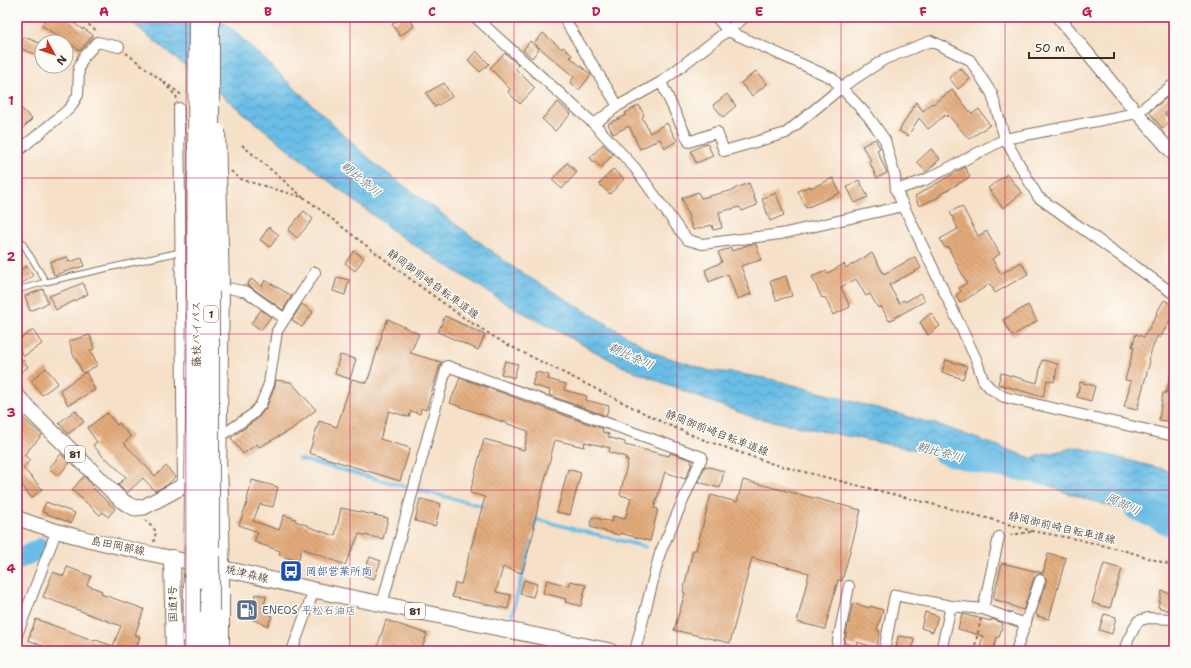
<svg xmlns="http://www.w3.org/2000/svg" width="1191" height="668" font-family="'Shantell Sans','Klee One',sans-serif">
	<defs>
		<pattern id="water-waves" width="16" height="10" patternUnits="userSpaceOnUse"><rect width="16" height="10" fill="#6abde6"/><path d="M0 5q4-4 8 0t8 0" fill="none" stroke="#589aba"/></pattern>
		<pattern id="building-back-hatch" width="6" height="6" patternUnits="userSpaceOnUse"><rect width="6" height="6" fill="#e3ab7b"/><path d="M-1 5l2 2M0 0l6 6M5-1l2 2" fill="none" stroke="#b98b64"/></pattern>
	</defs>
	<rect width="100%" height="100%" fill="#fdfcf7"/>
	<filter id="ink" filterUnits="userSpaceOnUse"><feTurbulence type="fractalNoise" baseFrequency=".025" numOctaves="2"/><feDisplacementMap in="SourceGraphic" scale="8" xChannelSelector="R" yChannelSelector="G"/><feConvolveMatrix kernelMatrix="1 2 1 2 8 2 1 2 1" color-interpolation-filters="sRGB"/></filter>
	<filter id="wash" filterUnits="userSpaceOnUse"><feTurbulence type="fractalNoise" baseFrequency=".012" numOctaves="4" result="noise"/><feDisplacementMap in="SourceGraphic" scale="16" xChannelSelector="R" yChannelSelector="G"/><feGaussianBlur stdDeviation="0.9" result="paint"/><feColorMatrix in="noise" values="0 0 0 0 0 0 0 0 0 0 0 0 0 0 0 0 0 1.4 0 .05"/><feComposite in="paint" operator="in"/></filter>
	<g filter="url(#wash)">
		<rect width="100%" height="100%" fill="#f6e0c7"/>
		<path fill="url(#water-waves)" stroke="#527482" d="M125 17H168L174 20V17H219L375 164 517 270 657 354 711 371 735 373 775 380 942 426 1034 459 1040 465 1034 457 1077 447 1174 472V526L1061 491 1021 471 752 417 709 401 624 367 509 305 397 234 298 157Z"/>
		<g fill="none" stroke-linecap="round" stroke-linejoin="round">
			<path stroke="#6abde6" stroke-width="3.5" d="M299 459 486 507
				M531 518 646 547
				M533 531 536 520
				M512 615 531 541"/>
			<path stroke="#6abde6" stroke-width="20" d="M943 454 990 466 1047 475
				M1135 510 1174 528
				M17 560 41 548"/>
		</g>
		<g id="blocks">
			<path fill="url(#building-back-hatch)" d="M47 17H66L83 30V28L93 35 80 51 67 41V42L41 25Z
				M402 17H409L414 26 400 36 392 24Z
				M543 33 562 49 563 47 572 55 570 57 591 75 579 90 570 82 574 77 534 43Z
				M24 37 42 44 38 55 19 48Z
				M530 41 539 49 532 58 523 50Z
				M476 51 489 64 480 72 468 60Z
				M505 53 518 65 515 68 535 88 520 104 508 92 510 89 490 68Z
				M960 68 970 79 958 89 949 78Z
				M756 71 767 84 752 96 741 83Z
				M444 83 452 97 435 107 426 93Z
				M952 90 972 114 979 109 990 125 969 139 948 115 947 117 945 115 928 129 919 118 908 136 899 131 916 102 923 111 932 103 933 104Z
				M1174 92V106L1165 114 1171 121 1162 128 1149 112Z
				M727 94 736 106 723 117 713 105Z
				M558 102 571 114 555 131 542 119Z
				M17 104 32 119 17 134Z
				M639 105 644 115 642 117 650 133 667 123 677 141 665 148 660 139 640 149 629 126 613 134 608 124 626 115 625 113Z
				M875 139 880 148 877 150 887 173 877 178 869 161 871 160 862 146Z
				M707 143 713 156 696 163 691 151Z
				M603 144 613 154 601 168 590 158Z
				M931 149 940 159 926 172 917 162Z
				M567 163 577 172 562 189 552 180Z
				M965 167 970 177 939 195V197L919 206 915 196Z
				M613 169 624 179 610 194 599 184Z
				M1007 174 1022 193 1003 208 988 188Z
				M833 178 840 193 806 208 798 191 810 186 811 188Z
				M859 180 868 197 855 203 847 187Z
				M749 183 757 205 742 211 740 207 719 212 722 228 713 230 712 225 693 230 682 198 698 192 701 198 734 190V189Z
				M776 193 784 215 770 221 762 199Z
				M962 206 978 236 987 231 1000 254 992 259 1001 274 1021 262 1028 274 995 293 990 284 960 303 956 295 961 291 959 288 967 283 948 247 945 248 940 239 958 229 950 212Z
				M304 211 313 219 297 238 288 230Z
				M269 227 279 235 270 247 260 240Z
				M750 244H756L761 260 741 266 751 294 737 299 728 274 709 282 705 270 722 262 718 252 731 248 732 251Z
				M354 251 364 258 355 271 345 263Z
				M872 253 884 274 915 257 921 268 889 285 899 303 904 300 905 302 920 293 925 301 889 321 881 306 878 308 870 294 866 296 856 279 841 287 850 307 833 315 825 297 822 298 812 277 826 271 828 273 844 264 846 268Z
				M67 257 69 262 82 258 84 266 54 275 50 262Z
				M27 266 33 276 17 286V272Z
				M786 276 792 296 776 300 770 281Z
				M337 277 349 280 345 295 333 291Z
				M251 279 262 286 265 280 292 296 283 310 251 287 247 285Z
				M83 283 88 294 56 310 49 296Z
				M43 289 48 303 30 311 25 296Z
				M1164 300 1174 306V313L1160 338 1157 336 1148 360 1150 361 1137 410 1124 407 1131 381 1125 380 1134 348 1132 347 1136 334 1144 337 1157 314H1156Z
				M302 304 313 312 302 327 292 320Z
				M1028 305 1037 321 1012 336 1003 320Z
				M261 310 271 317 261 330 251 323Z
				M931 313 940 326 928 335 920 322Z
				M445 316 485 335 478 350 438 332Z
				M388 319 419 334 410 353 441 362 426 410 421 408 420 414 411 411 409 417 389 411 380 439 410 448 400 481 309 453 319 421 337 427 352 379 367 383 382 335 381 334Z
				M33 330 42 344 24 356 17 345V341Z
				M90 335 94 349 90 350 98 365 83 373 73 354 69 341Z
				M340 355 356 359 350 379 335 374Z
				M22 359 28 367 17 375V362Z
				M946 360 967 366 963 379 942 372Z
				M1042 360 1058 364 1054 382 1047 380 1043 397 998 384 1001 373 1037 383Z
				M505 361 518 364 514 378 501 374Z
				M46 368 58 383 42 395 31 381Z
				M86 372 95 390 68 405 60 390Z
				M536 372 549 375 548 379 566 384 564 390 587 396 586 400 609 406 606 416 549 395 550 390 532 385Z
				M1171 374H1174V422L1159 420 1163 393H1166Z
				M460 378 603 429 602 432 609 434 608 437 625 442V445L669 456 670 453 692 460 691 463H692L685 479 665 472 654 508 658 509 650 541 620 533 619 535 590 527 592 517 612 522 613 516 625 519 631 498 620 495 628 460H625L626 457 609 452 610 448 585 442 584 447 555 440 533 527H535L522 573 503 567 496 592 511 595 508 609 452 597 455 583 461 584 485 497 470 493 484 439 524 450 528 431 450 403Z
				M276 380 291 382 316 410 289 431 259 447 257 444 243 454 231 438 257 419 266 408 275 386Z
				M1080 382 1095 386 1091 401 1077 397Z
				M75 410 84 422 68 434 59 423Z
				M17 413 42 435 24 455 30 460 23 468 42 489 32 498 17 479Z
				M107 413 117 425 119 423 131 437 124 443 155 476 166 466 175 477 167 485 155 491 143 478 127 493 126 492 118 485 126 477 106 458 105 459 93 445 97 442 87 428Z
				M61 454 70 462 58 476 49 468Z
				M705 466 724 471 720 488 698 482Z
				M568 469 581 473 570 515 557 512Z
				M84 476 93 485 92 487 115 509 108 517 103 512 100 515 72 490Z
				M252 480 278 487 273 507 260 504 253 521 279 530 284 515 296 519 295 521 309 526V527L335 536 341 508 388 518 383 539 359 534 345 565 302 548 298 561 279 555 280 551 254 542 258 532 239 525 248 500H247Z
				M743 480 861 510 842 581 838 580 825 629 797 622 809 573 752 558 730 643 674 630 685 593 683 592 693 550H696L711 495 737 502Z
				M420 499 441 504 435 526 415 521Z
				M46 502 75 513 71 523 42 512Z
				M1048 553 1066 558 1049 619 1037 616V614L1036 613 1046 582V578L1042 574H1038L1034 578 1023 610 1012 606V605L993 599 1002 563 1043 573Z
				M370 557 381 561 374 579 363 575Z
				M1104 564 1122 569 1110 608 1092 603Z
				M67 567 91 576 87 585 102 591 101 594 144 609 135 635 140 637 135 651H56L28 640 36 619 95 641 96 640 113 646 121 626 43 597 53 572 64 576Z
				M524 580 537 584 533 597 520 594Z
				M547 580 569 586 570 581 586 585 581 606 565 602 566 599 543 593Z
				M1162 591 1174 595 1170 611 1158 607Z
				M255 594 266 596 263 612 272 616 268 626 241 615 246 605 253 608Z
				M853 603 870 608V606L883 610 877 630 880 631 876 648 857 642 856 646 844 643Z
				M925 612 938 616 933 632 921 628Z
				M962 614 991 621V619L1003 623 999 637H997L993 651H979L983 636 958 629Z
				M1104 614 1116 617 1112 634 1099 630Z
				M386 620 427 634 421 651H376Z
				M898 636 914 638 912 651 896 649Z"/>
		</g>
	</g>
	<g filter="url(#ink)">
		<use href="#blocks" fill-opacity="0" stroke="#7c6a59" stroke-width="1"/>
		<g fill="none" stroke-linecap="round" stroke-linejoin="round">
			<g stroke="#7c6a59" stroke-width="7">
				<path id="service" d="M17 234 46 282
					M17 290 46 282 180 252"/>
			</g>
			<g stroke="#7c6a59" stroke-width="12">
				<path id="minor" d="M475 17 594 124 635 168 678 228 688 240 702 244 781 234 903 206
					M563 17 618 106
					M716 17 728 31 832 78 868 116 885 140 895 177 896 190 976 359 983 380 990 388 1004 397 1174 436
					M661 82 689 142 717 132 724 151 786 133 842 87 885 59 931 41 970 60 992 94 1005 139 1038 197 1174 294
					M179 108 183 486
					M594 124 618 106 661 82 745 17
					M17 152 70 108 78 95 79 68 83 58 97 42 119 47
					M896 190 925 180 1005 139 1137 113 1174 84
					M223 287 247 292 285 319
					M221 436 253 414 261 404 269 384 277 331 315 272
					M382 604 447 366 702 457 660 553 635 651
					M983 609 999 537
					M17 635 56 532
					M292 651 314 590
					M836 651 849 586
					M884 651 895 595 951 606 983 609 1026 624
					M941 651 951 606
					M1016 651 1040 580
					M1124 651 1128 640 1138 621 1148 618 1174 619"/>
			</g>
			<g stroke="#7c6a59" stroke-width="14">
				<path id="tertiary" d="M1058 17 1137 113 1174 155
					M220 478 223 287"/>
			</g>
			<g stroke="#7c6a59" stroke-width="16">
				<path id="secondary" d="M17 518C77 540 140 551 203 565"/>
			</g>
			<g stroke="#7c6a59" stroke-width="17">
				<path id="primary" d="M17 396 28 408 120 499 127 504 135 508 144 507 183 486 220 478 222 550 221 569 239 572 314 590 610 651"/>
			</g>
			<g stroke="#7c6a59" stroke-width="18">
				<path id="trunk" d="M172 558 174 651
					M221 569V651"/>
			</g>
			<g stroke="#7c6a59" stroke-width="20">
				<path id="motorway" d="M192 651 193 583
					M210 651V612"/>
			</g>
			<path stroke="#7c6a59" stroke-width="2" stroke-dasharray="3 3" stroke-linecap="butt" d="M79 17 97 31
				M126 53 160 79 176 96 177 99
				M164 82 183 96
				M242 145 304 198
				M231 171 240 179 305 198 359 240 417 284 464 318 504 343 666 424 704 440 773 464 987 518 1032 531 1081 540 1130 552 1174 566
				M145 520 156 531 154 542
				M1010 535 1031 532
				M974 651 981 618"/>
			<use href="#service" stroke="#fff" stroke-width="5"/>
			<use href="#minor" stroke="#fff" stroke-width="10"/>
			<use href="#tertiary" stroke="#fff" stroke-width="12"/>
			<use href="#secondary" stroke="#fff" stroke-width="14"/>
			<use href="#primary" stroke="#fff" stroke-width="15"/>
			<use href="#trunk" stroke="#fff" stroke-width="16"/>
			<use href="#motorway" stroke="#fff" stroke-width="18"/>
			<g stroke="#7c6a59" stroke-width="14" stroke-linecap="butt">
				<path id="tertiary-bridge" d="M219 130 223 287"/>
			</g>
			<g stroke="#7c6a59" stroke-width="20" stroke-linecap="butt">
				<path id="motorway-bridge" d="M210 17V612
					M193 583 195 414 198 17"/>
			</g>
			<use href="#tertiary-bridge" stroke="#fff" stroke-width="12"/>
			<use href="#motorway-bridge" stroke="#fff" stroke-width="18"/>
		</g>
	</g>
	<path fill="none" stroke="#c2185b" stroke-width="1" stroke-opacity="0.55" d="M186 17V651M350 17V651M514 17V651M677 17V651M841 17V651M1005 17V651M17 178H1174M17 334H1174M17 490H1174"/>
	<defs>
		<g id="bus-square" transform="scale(1.15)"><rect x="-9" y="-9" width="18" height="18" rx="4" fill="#1a4fb4" stroke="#fdfcf7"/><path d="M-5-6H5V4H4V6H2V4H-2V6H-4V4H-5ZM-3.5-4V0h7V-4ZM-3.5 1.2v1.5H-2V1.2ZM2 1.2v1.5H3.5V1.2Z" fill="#fff"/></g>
		<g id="fuel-square" transform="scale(1.15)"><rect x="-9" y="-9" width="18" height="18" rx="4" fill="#5c6f8a" stroke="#fdfcf7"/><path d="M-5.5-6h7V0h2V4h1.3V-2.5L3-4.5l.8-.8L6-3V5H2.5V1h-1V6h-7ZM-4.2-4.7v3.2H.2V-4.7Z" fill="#fff"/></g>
	</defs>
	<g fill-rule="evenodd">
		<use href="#bus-square" x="291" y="571"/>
		<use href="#fuel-square" x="247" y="610"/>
	</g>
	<g text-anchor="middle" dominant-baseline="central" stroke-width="3" stroke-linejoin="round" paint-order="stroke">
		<g fill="#fdfcf7" stroke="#75695f" stroke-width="1">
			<rect x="204" y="306" width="14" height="16" rx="3"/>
			<rect x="65" y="446" width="20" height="16" rx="3"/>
			<rect x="405" y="603" width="20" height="16" rx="3"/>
		</g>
		<g font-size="10" font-weight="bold" fill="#3b2a1e">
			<text x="211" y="314">1</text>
			<text x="75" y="454">81</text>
			<text x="415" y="611">81</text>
		</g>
		<g font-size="11" fill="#3b2a1e" stroke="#fdfcf7">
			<text transform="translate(433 284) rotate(36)">静岡御前崎自転車道線</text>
			<text transform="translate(196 334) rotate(-90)">藤枝バイパス</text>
			<text transform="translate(717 433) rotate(21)">静岡御前崎自転車道線</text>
			<text transform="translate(1062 528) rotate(13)">静岡御前崎自転車道線</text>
			<text transform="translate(118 546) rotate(12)">島田岡部線</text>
			<text transform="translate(247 574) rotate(14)">焼津森線</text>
			<text transform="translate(173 604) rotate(-91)">国道1号</text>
		</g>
		<g font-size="11" fill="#164399" stroke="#fdfcf7" text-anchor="start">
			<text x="306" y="571">岡部営業所南</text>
		</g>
		<g font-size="11" fill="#4e5e75" stroke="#fdfcf7" text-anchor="start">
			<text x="262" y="610">ENEOS 平松石油店</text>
		</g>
		<g font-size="12" font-style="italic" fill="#4b5d64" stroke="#fdfcf7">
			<text transform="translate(361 179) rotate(40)">朝比奈川</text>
			<text transform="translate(631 356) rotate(24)">朝比奈川</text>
			<text transform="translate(940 452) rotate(15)">朝比奈川</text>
			<text transform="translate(1123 504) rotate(25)">岡部川</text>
		</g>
	</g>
	<rect width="1191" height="668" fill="none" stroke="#fdfcf7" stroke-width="44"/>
	<g transform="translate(54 54) rotate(130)"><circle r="19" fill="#fdfcf7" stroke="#afa8a0"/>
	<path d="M0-3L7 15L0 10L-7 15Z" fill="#c8321e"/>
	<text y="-6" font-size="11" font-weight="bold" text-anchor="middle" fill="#3b2a1e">N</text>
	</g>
	<path d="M1029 52v6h85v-6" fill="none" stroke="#3b2a1e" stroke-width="2"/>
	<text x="1035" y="52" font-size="12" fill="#3b2a1e" stroke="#fdfcf7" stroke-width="3" paint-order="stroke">50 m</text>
	<rect x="22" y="22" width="1147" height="624" fill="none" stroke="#c2185b" stroke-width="1.5"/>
	<g font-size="13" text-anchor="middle" font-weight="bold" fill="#c2185b">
		<text x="104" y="16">A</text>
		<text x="268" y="16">B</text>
		<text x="432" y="16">C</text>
		<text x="596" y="16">D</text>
		<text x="759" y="16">E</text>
		<text x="923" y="16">F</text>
		<text x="1087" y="16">G</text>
		<text x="11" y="105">1</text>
		<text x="11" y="261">2</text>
		<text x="11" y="417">3</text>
		<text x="11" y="573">4</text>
	</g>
</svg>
